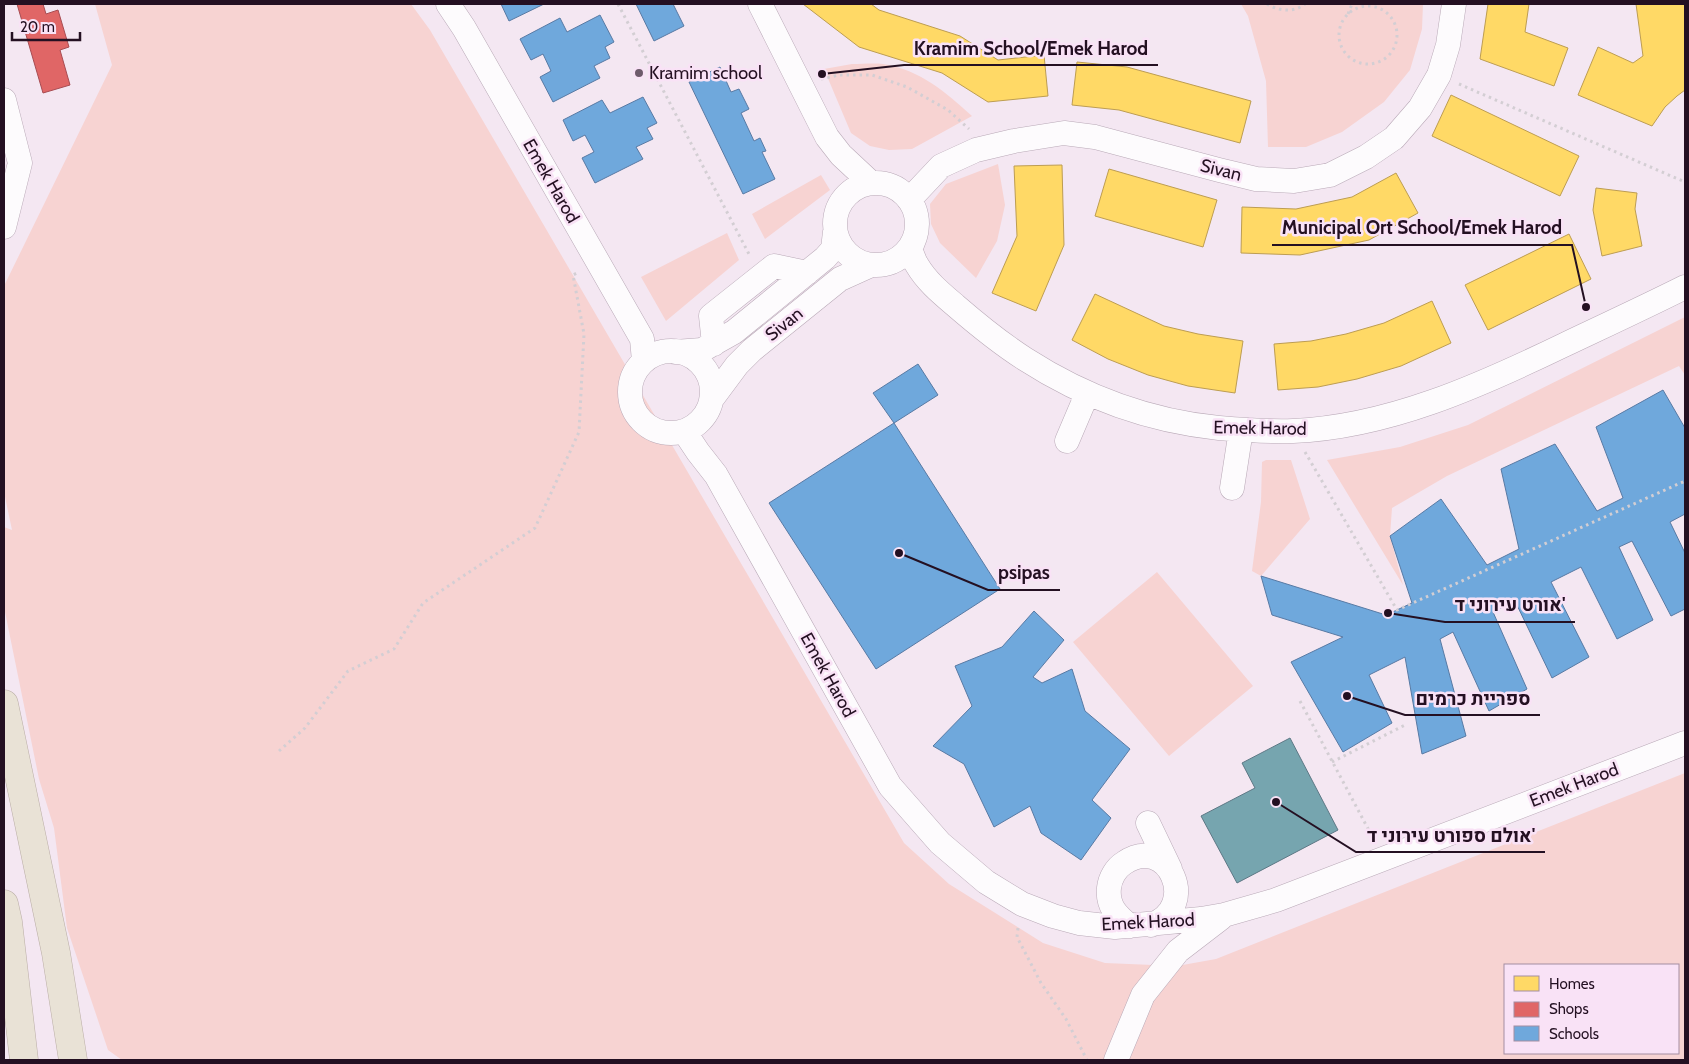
<svg xmlns="http://www.w3.org/2000/svg" width="1689" height="1064" font-family="Cabin,Heebo,sans-serif">
	<rect width="100%" height="100%" fill="#f4e7f2"/>
	<path fill="#f7d3d2" fill-rule="evenodd" d="M95 4H411L430 30 904 843 949 884 1043 943 1105 963 1177 966 1216 959 1685 773V1060H122L108 1050 67 928 54 828 39 779 4 607V527L12 530 4 492V286L112 65ZM1505 965H1678V1053H1505Z
		M1241 4H1423L1422 29 1410 70 1384 102 1342 132 1306 147H1268L1266 81 1248 16Z
		M852 64C862 64 874 63 883 64 921 70 945 92 972 116L912 149 889 150 870 146 851 133 824 69Z
		M998 164 1005 205 997 241 976 278 940 243 931 224 930 204 946 184Z
		M821 175 830 190 765 239 752 214Z
		M727 233 739 260 666 321 641 277Z
		M1685 317V375L1679 366 1447 476 1392 508 1390 536 1403 585 1327 460 1400 447 1468 425Z
		M1266 460H1291L1310 519 1261 576 1252 571 1261 502 1262 462Z
		M1157 572 1253 686 1169 756 1073 642Z"/>
	<path fill="#ffd966" stroke="#bd9d52" d="M803 4H871L879 10 960 36 998 60 1044 55 1048 96 988 102 942 73 859 47Z
		M1488 4H1529L1525 32 1568 48 1554 86 1480 59Z
		M1636 4H1685V90L1677 96 1665 107 1652 126 1578 95 1598 47 1633 63 1643 56Z
		M1077 62 1127 67 1251 101 1240 143 1119 110 1072 105Z
		M1451 95 1579 156 1560 196 1432 136Z
		M1062 165 1064 245 1036 311 992 293 1017 236 1014 166Z
		M1109 169 1217 200 1203 247 1095 216Z
		M1396 173 1418 213 1369 240 1300 255 1241 253 1242 207 1296 209 1352 197Z
		M1596 188 1637 193 1635 209 1642 246 1602 256 1593 210Z
		M1569 234 1591 279 1488 330 1465 285Z
		M1095 294 1164 326 1198 334 1243 341 1235 393 1188 386 1148 375 1108 359 1072 340Z
		M1432 301 1451 343 1401 366 1357 379 1318 387 1278 390 1274 344 1311 341 1346 334 1384 323Z"/>
	<path fill="#e06666" stroke="#a84c52" d="M17 4H43L46 14 58 10 69 47 60 50 70 85 43 93Z"/>
	<path fill="#6fa8dc" stroke="#587aa4" d="M501 4H544L509 21Z
		M636 4H673L684 26 654 41Z
		M600 15 614 42 605 47 610 58 594 66 600 78 553 102 540 77 551 71 543 54 531 60 520 39 560 18 567 32Z
		M720 67 731 92 739 89 749 109 741 113 754 141 760 138 766 151 762 152 775 179 743 194 689 82Z
		M643 97 657 123 647 128 653 139 636 147 643 159 595 183 582 158 594 152 585 135 573 141 563 120 602 100 610 113Z
		M918 364 938 395 894 423 873 393Z
		M1663 390 1685 428V514L1670 522 1685 553V609L1671 616 1632 541 1619 547 1653 620 1617 639 1581 567 1551 582 1589 657 1552 678 1515 601 1493 612 1527 689 1489 711 1453 632 1440 639 1466 736 1422 754 1405 657 1369 675 1392 723 1343 752 1291 662 1343 637 1272 615 1261 576 1386 615 1412 603 1390 536 1441 499 1487 565 1519 549 1501 469 1555 444 1597 511 1623 498 1596 427Z
		M894 423 1000 589 876 669 769 503Z
		M1034 611 1064 640 1033 677 1042 683 1072 669 1085 711 1130 749 1092 800 1111 818 1081 860 1041 833 1030 806 994 827 964 764 933 746 972 706 955 666 1002 647Z"/>
	<path fill="#76a5af" stroke="#5d7885" d="M1290 738 1338 830 1237 883 1201 816 1255 788 1242 763Z"/>
	<g fill="none" stroke-linecap="round" stroke-linejoin="round">
		<g stroke="#b9a9b7" stroke-width="25">
			<path id="minor" d="M448 4 464 28 642 339 644 361
				M760 4 827 137 841 155 871 183
				M4 100 20 163 4 227
				M835 224a41 41 0 1 1 82 0a41 41 0 1 1-82 0Z
				M909 200 941 166 976 150 1014 141 1064 133 1095 137 1219 170 1256 179 1294 181 1330 175 1366 157 1394 138 1420 108 1439 75 1448 45 1454 4
				M915 237 910 250C913 255 914 261 917 265 927 282 942 294 956 306 978 325 1000 343 1025 359 1084 397 1149 421 1219 428 1243 430 1268 432 1293 431 1388 427 1479 386 1564 345 1604 326 1645 307 1685 287
				M714 344 711 316 774 266 807 273
				M630 392a41 41 0 1 1 82 0a41 41 0 1 1-82 0Z
				M675 352 702 350 734 332 825 258 833 249 835 232
				M711 400 737 365 752 350 840 279 871 265
				M684 431 698 452 716 475 890 786 940 843 986 882 1022 904 1053 916 1079 923 1115 927 1201 919 1224 915 1276 900 1685 743
				M1067 441 1087 394
				M1232 488 1241 430
				M1148 823 1170 869
				M1130 926C1117 916 1107 906 1109 888 1110 878 1116 868 1124 863 1168 833 1201 907 1151 925
				M1116 1060 1143 995 1178 951 1221 918"/>
		</g>
		<g stroke="#baaea6" stroke-width="29">
			<path id="highway" d="M4 704 56 953 73 1060
				M4 904 8 922 24 1060"/>
		</g>
		<path stroke="#d3ced3" stroke-width="3" stroke-dasharray="2.5 4" stroke-linecap="butt" d="M618 4 750 256
			M1267 4C1278 11 1294 13 1305 4
			M1339 35a29 29 0 1 1 58 0a29 29 0 1 1-58 0Z
			M1348 14 1352 4
			M821 79 839 75H872L907 87 948 110 969 129
			M1459 84 1685 182
			M1305 452 1397 610 1685 481
			M1300 701 1373 838
			M279 751 305 728 348 671 394 649 423 603 535 528 579 432 584 334 573 275 577 273
			M1332 762 1407 724
			M1018 928 1017 937 1041 983 1066 1019 1087 1060"/>
		<use href="#minor" stroke="#fdfbfd" stroke-width="24"/>
		<use href="#highway" stroke="#e9e2d6" stroke-width="28"/>
	</g>
	<circle fill="#6d5b6b" stroke="#f9e2f6" stroke-width="2" cx="639" cy="73" r="5"/>
	<g text-anchor="middle" dominant-baseline="central" stroke-width="5" stroke-linejoin="round" paint-order="stroke">
		<g font-size="18" fill="#241022" stroke="#f9e2f6" text-anchor="start">
			<text x="649" y="73">Kramim school</text>
		</g>
		<g font-size="18" fill="#241022" stroke="#f9e2f6">
			<text transform="translate(1221 170) rotate(14)">Sivan</text>
			<text transform="translate(551 181) rotate(60)">Emek Harod</text>
			<text transform="translate(784 324) rotate(-39)">Sivan</text>
			<text transform="translate(1260 428) rotate(1)">Emek Harod</text>
			<text transform="translate(828 675) rotate(61)">Emek Harod</text>
			<text transform="translate(1574 785) rotate(-21)">Emek Harod</text>
			<text transform="translate(1148 922) rotate(-3)">Emek Harod</text>
		</g>
	</g>
	<path fill="none" stroke="#241022" stroke-width="2" d="M822 74L904 65H1158M1586 307L1572 245H1272M899 553L988 590H1060M1388 613L1445 622H1575M1347 696L1405 715H1540M1276 802L1356 852H1545"/>
	<g fill="#241022" stroke="#f9e2f6" stroke-width="2">
		<circle cx="822" cy="74" r="5"/>
		<circle cx="1586" cy="307" r="5"/>
		<circle cx="899" cy="553" r="5"/>
		<circle cx="1388" cy="613" r="5"/>
		<circle cx="1347" cy="696" r="5"/>
		<circle cx="1276" cy="802" r="5"/>
	</g>
	<g font-size="19" text-anchor="middle" font-weight="bold" fill="#241022" stroke="#f9e2f6" stroke-width="5" stroke-linejoin="round" paint-order="stroke">
		<text x="1031" y="55">Kramim School/Emek Harod</text>
		<text x="1422" y="234">Municipal Ort School/Emek Harod</text>
		<text x="1024" y="579">psipas</text>
		<text x="1510" y="611">אורט עירוני ד'</text>
		<text x="1473" y="705">ספריית כרמים</text>
		<text x="1451" y="842">אולם ספורט עירוני ד'</text>
	</g>
	<rect width="1689" height="1064" fill="none" stroke="#241022" stroke-width="10"/>
	<rect x="1504" y="964" width="175" height="90" fill="#f9e2f6" stroke="#a48ea1"/>
	<rect x="1514" y="976" width="25" height="15" fill="#ffd966" stroke="#a48ea1"/>
	<text x="1549" y="989" font-size="15" fill="#241022">Homes</text>
	<rect x="1514" y="1002" width="25" height="15" fill="#e06666" stroke="#a48ea1"/>
	<text x="1549" y="1014" font-size="15" fill="#241022">Shops</text>
	<rect x="1514" y="1026" width="25" height="15" fill="#6fa8dc" stroke="#a48ea1"/>
	<text x="1549" y="1039" font-size="15" fill="#241022">Schools</text>
	<path d="M12 32v8h68v-8" fill="none" stroke="#241022" stroke-width="2.5"/>
	<text x="20" y="32" font-size="15" fill="#241022" stroke="#f9e2f6" stroke-width="4" paint-order="stroke">20 m</text>
</svg>
